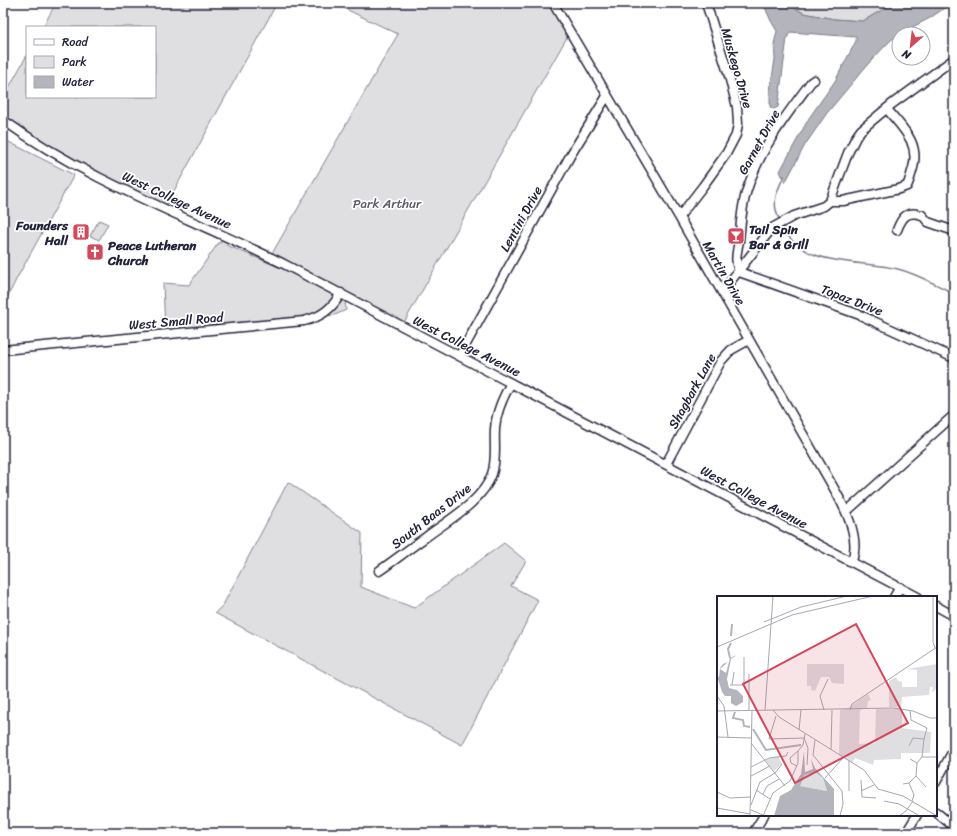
<svg xmlns="http://www.w3.org/2000/svg" width="957" height="836" font-family="Sriracha,sans-serif">
	<rect width="100%" height="100%" fill="#fff"/>
	<filter id="ink" filterUnits="userSpaceOnUse"><feTurbulence type="fractalNoise" baseFrequency=".025" numOctaves="2"/><feDisplacementMap in="SourceGraphic" scale="8" xChannelSelector="R" yChannelSelector="G"/><feConvolveMatrix kernelMatrix="1 2 1 2 8 2 1 2 1" color-interpolation-filters="sRGB"/></filter>
	<g filter="url(#ink)">
		<path fill="#dfdfe2" stroke="#80808e" d="M56 3H277L164 209 3 119V98L27 55V97H155V27H43Z
			M333 3H552L570 32 402 326 270 257 398 34Z
			M785 3H894L863 21 834 19 804 13Z
			M3 139 74 175 17 278 3 306Z
			M99 220 108 224 99 240 90 236Z
			M219 242 293 273 345 301 346 310 335 315 165 331 163 283 189 285Z
			M288 482 362 533 361 587 414 608 504 543 526 561 511 586 538 600 462 745 215 613 223 605Z"/>
		<path fill="#b4b4bc" stroke="#7a7a88" d="M763 3H785L804 13 834 19 863 21 894 3H952L930 18 899 34 890 41 868 64 827 113 805 145 785 183 780 171 809 118 835 81 856 41V37L790 32 787 38 778 107 774 109 770 107V91L775 59 774 44 777 31 771 21Z"/>
		<g fill="none" stroke-linecap="round" stroke-linejoin="round">
			<path stroke="#7a7a88" stroke-width="1.5" d="M780 221C771 203 776 193 784 176
				M782 227C806 269 857 259 898 269 918 274 935 285 954 293"/>
			<g stroke="#22223b" stroke-width="11">
				<path id="minor" d="M553 3 679 217 836 492C847 512 860 539 852 561
					M814 80 811 82C788 113 762 146 749 184 742 202 741 222 739 241 737 251 733 266 742 273L860 315 954 358
					M3 120C88 181 188 217 282 263L918 597
					M830 201H843L899 189 907 186C910 180 911 174 913 168 920 142 902 128 887 109
					M679 217 703 186 726 154 736 135 738 124 737 107 729 76 706 3
					M897 230C902 217 907 210 922 215L928 222 954 231
					M722 292 772 228 794 216 824 206 830 201 848 153 856 137 861 130 892 104 954 59
					M3 350 304 321C321 317 332 309 341 293
					M460 355 570 156 607 96
					M666 464 721 361 731 350 749 340
					M846 512 954 415
					M379 571C395 560 410 548 426 537 447 521 483 501 492 474 497 459 494 444 495 429 496 412 503 397 511 383
					M894 597 900 587
					M936 606 954 616
					M936 782 954 749
					M936 812 954 827
					M753 833 764 815
					M906 833 917 815"/>
			</g>
			<use href="#minor" stroke="#fff" stroke-width="8"/>
		</g>
	</g>
	<defs>
		<g id="building-square" transform="scale(0.9)"><rect x="-9" y="-9" width="18" height="18" rx="4" fill="#d1495b" stroke="#fff"/><path d="M-4-6H4V6H1V3H-1V6H-4ZM-2.5-4.3h1.7v1.8h-1.7ZM.8-4.3h1.7v1.8H.8ZM-2.5-1h1.7V.8h-1.7ZM.8-1h1.7V.8H.8Z" fill="#fff"/></g>
		<g id="bar-square" transform="scale(0.9)"><rect x="-9" y="-9" width="18" height="18" rx="4" fill="#d1495b" stroke="#fff"/><path d="M-6-5H6L.8 .8V4.5H3.5V6h-7V4.5H-.8V.8Z" fill="#fff"/></g>
		<g id="church-square" transform="scale(0.9)"><rect x="-9" y="-9" width="18" height="18" rx="4" fill="#d1495b" stroke="#fff"/><path d="M-1.2-6h2.4v3.5h3.3v2.4h-3.3V6h-2.4V-.1h-3.3v-2.4h3.3Z" fill="#fff"/></g>
	</defs>
	<g fill-rule="evenodd">
		<use href="#building-square" x="81" y="232"/>
		<use href="#bar-square" x="736" y="236"/>
		<use href="#church-square" x="95" y="252"/>
	</g>
	<g text-anchor="middle" dominant-baseline="central" stroke-width="3.5" stroke-linejoin="round" paint-order="stroke">
		<g font-size="13" fill="#22223b" stroke="#fff">
			<text transform="translate(737 68) rotate(74)">Muskego Drive</text>
			<text transform="translate(759 142) rotate(-61)">Garnet Drive</text>
			<text transform="translate(177 200) rotate(25)">West College Avenue</text>
			<text transform="translate(521 219) rotate(-61)">Lentini Drive</text>
			<text transform="translate(724 273) rotate(60)">Martin Drive</text>
			<text transform="translate(852 300) rotate(21)">Topaz Drive</text>
			<text transform="translate(176 321) rotate(-5)">West Small Road</text>
			<text transform="translate(467 346) rotate(27)">West College Avenue</text>
			<text transform="translate(692 391) rotate(-61)">Shagbark Lane</text>
			<text transform="translate(754 497) rotate(28)">West College Avenue</text>
			<text transform="translate(431 516) rotate(-38)">South Baas Drive</text>
		</g>
		<g font-size="13" fill="#5b5b6d" stroke="#fff">
			<text x="387" y="203">Park Arthur</text>
		</g>
		<g font-size="13" font-weight="bold" fill="#22223b" stroke="#fff" text-anchor="start">
			<text x="68" y="225" text-anchor="end">Founders<tspan x="68" dy="15">Hall</tspan></text>
			<text x="749" y="229">Tail Spin<tspan x="749" dy="15">Bar &amp; Grill</tspan></text>
			<text x="108" y="245">Peace Lutheran<tspan x="108" dy="15">Church</tspan></text>
		</g>
	</g>
	<g transform="translate(717 596)">
		<rect width="220" height="220" fill="#fff"/>
		<path d="M90 68H127V88L115 87 112 81H104L98 95 94 94V90H90ZM220 68V92L215 97 216 91H213L212 99 185 101 184 111H172V85L179 81 181 85 185 86V91H200V74L190 73ZM151 98 154 104 151 105 150 112 143 114 142 148 158 147 159 113H185V132L214 136 213 157H184V163L157 164 156 169 138 162 135 167 122 159 123 114 131 112ZM61 160 65 168 57 175 48 164ZM98 176 106 182 110 195 82 190 88 179Z" fill="#dfdfe2"/>
		<path d="M20 59 14 63 10 83 12 92 20 94 26 100V106L19 110 14 107V100H8L5 96 0 80 2 81 3 72 6 68 11 66 3 73 9 77 13 62ZM87 155 88 176 96 173 94 163 98 172 117 193V219L57 220 63 200 74 194 84 178ZM98 176 106 182 110 195 83 190 88 179Z" fill="#b4b4bc" fill-rule="evenodd"/>
		<path fill="none" stroke="#b4b4bc" stroke-width="2" d="M14 40 15 28M13 62 11 53 14 47M18 116 16 122 26 124 27 130 33 131M36 133 49 154 84 149"/>
		<path fill="none" stroke="#a7a7b1" stroke-width="1" d="M216 0V46L218 52M47 26 84 11 130 0M0 51 75 19 156 0M13 89H27M15 89 17 76M27 89V61M0 100 7 110 11 141M32 114V78M48 114 56 0M56 114 62 121 147 174 161 193 186 200 220 220M107 114 103 100 111 83M133 114 135 108 220 51M193 114 194 124 210 132 207 143M0 115 176 112 196 115 213 122H220M59 120 52 143 87 142 91 152 90 169M82 134 84 114M0 141 34 142M98 144 96 159 125 195 126 208 123 220M34 147 68 190M192 150 196 142 207 143 205 161M114 154 115 114M193 163 200 167 199 180M200 167 205 161H220M80 170 74 167 73 162 81 155M34 171 52 162 69 160 71 156M34 180 53 170M108 182 126 162M144 184 145 201 159 202M192 187 199 180 209 191M186 188 192 187 197 199 195 205M39 194 53 203M132 195V165M144 195 157 189M0 196 13 202 34 201M46 198 50 190 62 183M167 205 182 208 201 219M34 209 43 186 58 177 65 168M0 212 33 218M34 214 46 219M33 220 35 114M46 220 56 197 73 185 81 167V155L86 149 88 138M182 220 189 215 196 205"/>
		<path fill="#d1495b" fill-opacity="0.15" stroke="#d1495b" stroke-width="2" d="M139 28 191 127 78 187 26 88Z"/>
		<rect width="220" height="220" fill="none" stroke="#22223b" stroke-width="2"/>
	</g>
	<rect width="957" height="836" fill="none" stroke="#fff" stroke-width="16"/>
	<rect x="8" y="8" width="941" height="820" fill="none" stroke="#22223b" stroke-width="1.5" filter="url(#ink)"/>
	<rect x="26" y="26" width="130" height="72" fill="#ffffff" stroke="#a7a7b1"/>
	<rect x="34" y="39" width="20" height="6" fill="#ffffff" stroke="#a7a7b1"/>
	<text x="62" y="46" font-size="12" fill="#22223b">Road</text>
	<rect x="34" y="56" width="20" height="12" fill="#dfdfe2" stroke="#a7a7b1"/>
	<text x="62" y="66" font-size="12" fill="#22223b">Park</text>
	<rect x="34" y="76" width="20" height="12" fill="#b4b4bc" stroke="#a7a7b1"/>
	<text x="62" y="86" font-size="12" fill="#22223b">Water</text>
	<g transform="translate(911 46) rotate(208)"><circle r="19" fill="#ffffff" stroke="#a7a7b1"/>
	<path d="M0-3L7 15L0 10L-7 15Z" fill="#d1495b"/>
	<text y="-6" font-size="11" font-weight="bold" text-anchor="middle" fill="#22223b">N</text>
	</g>
</svg>
